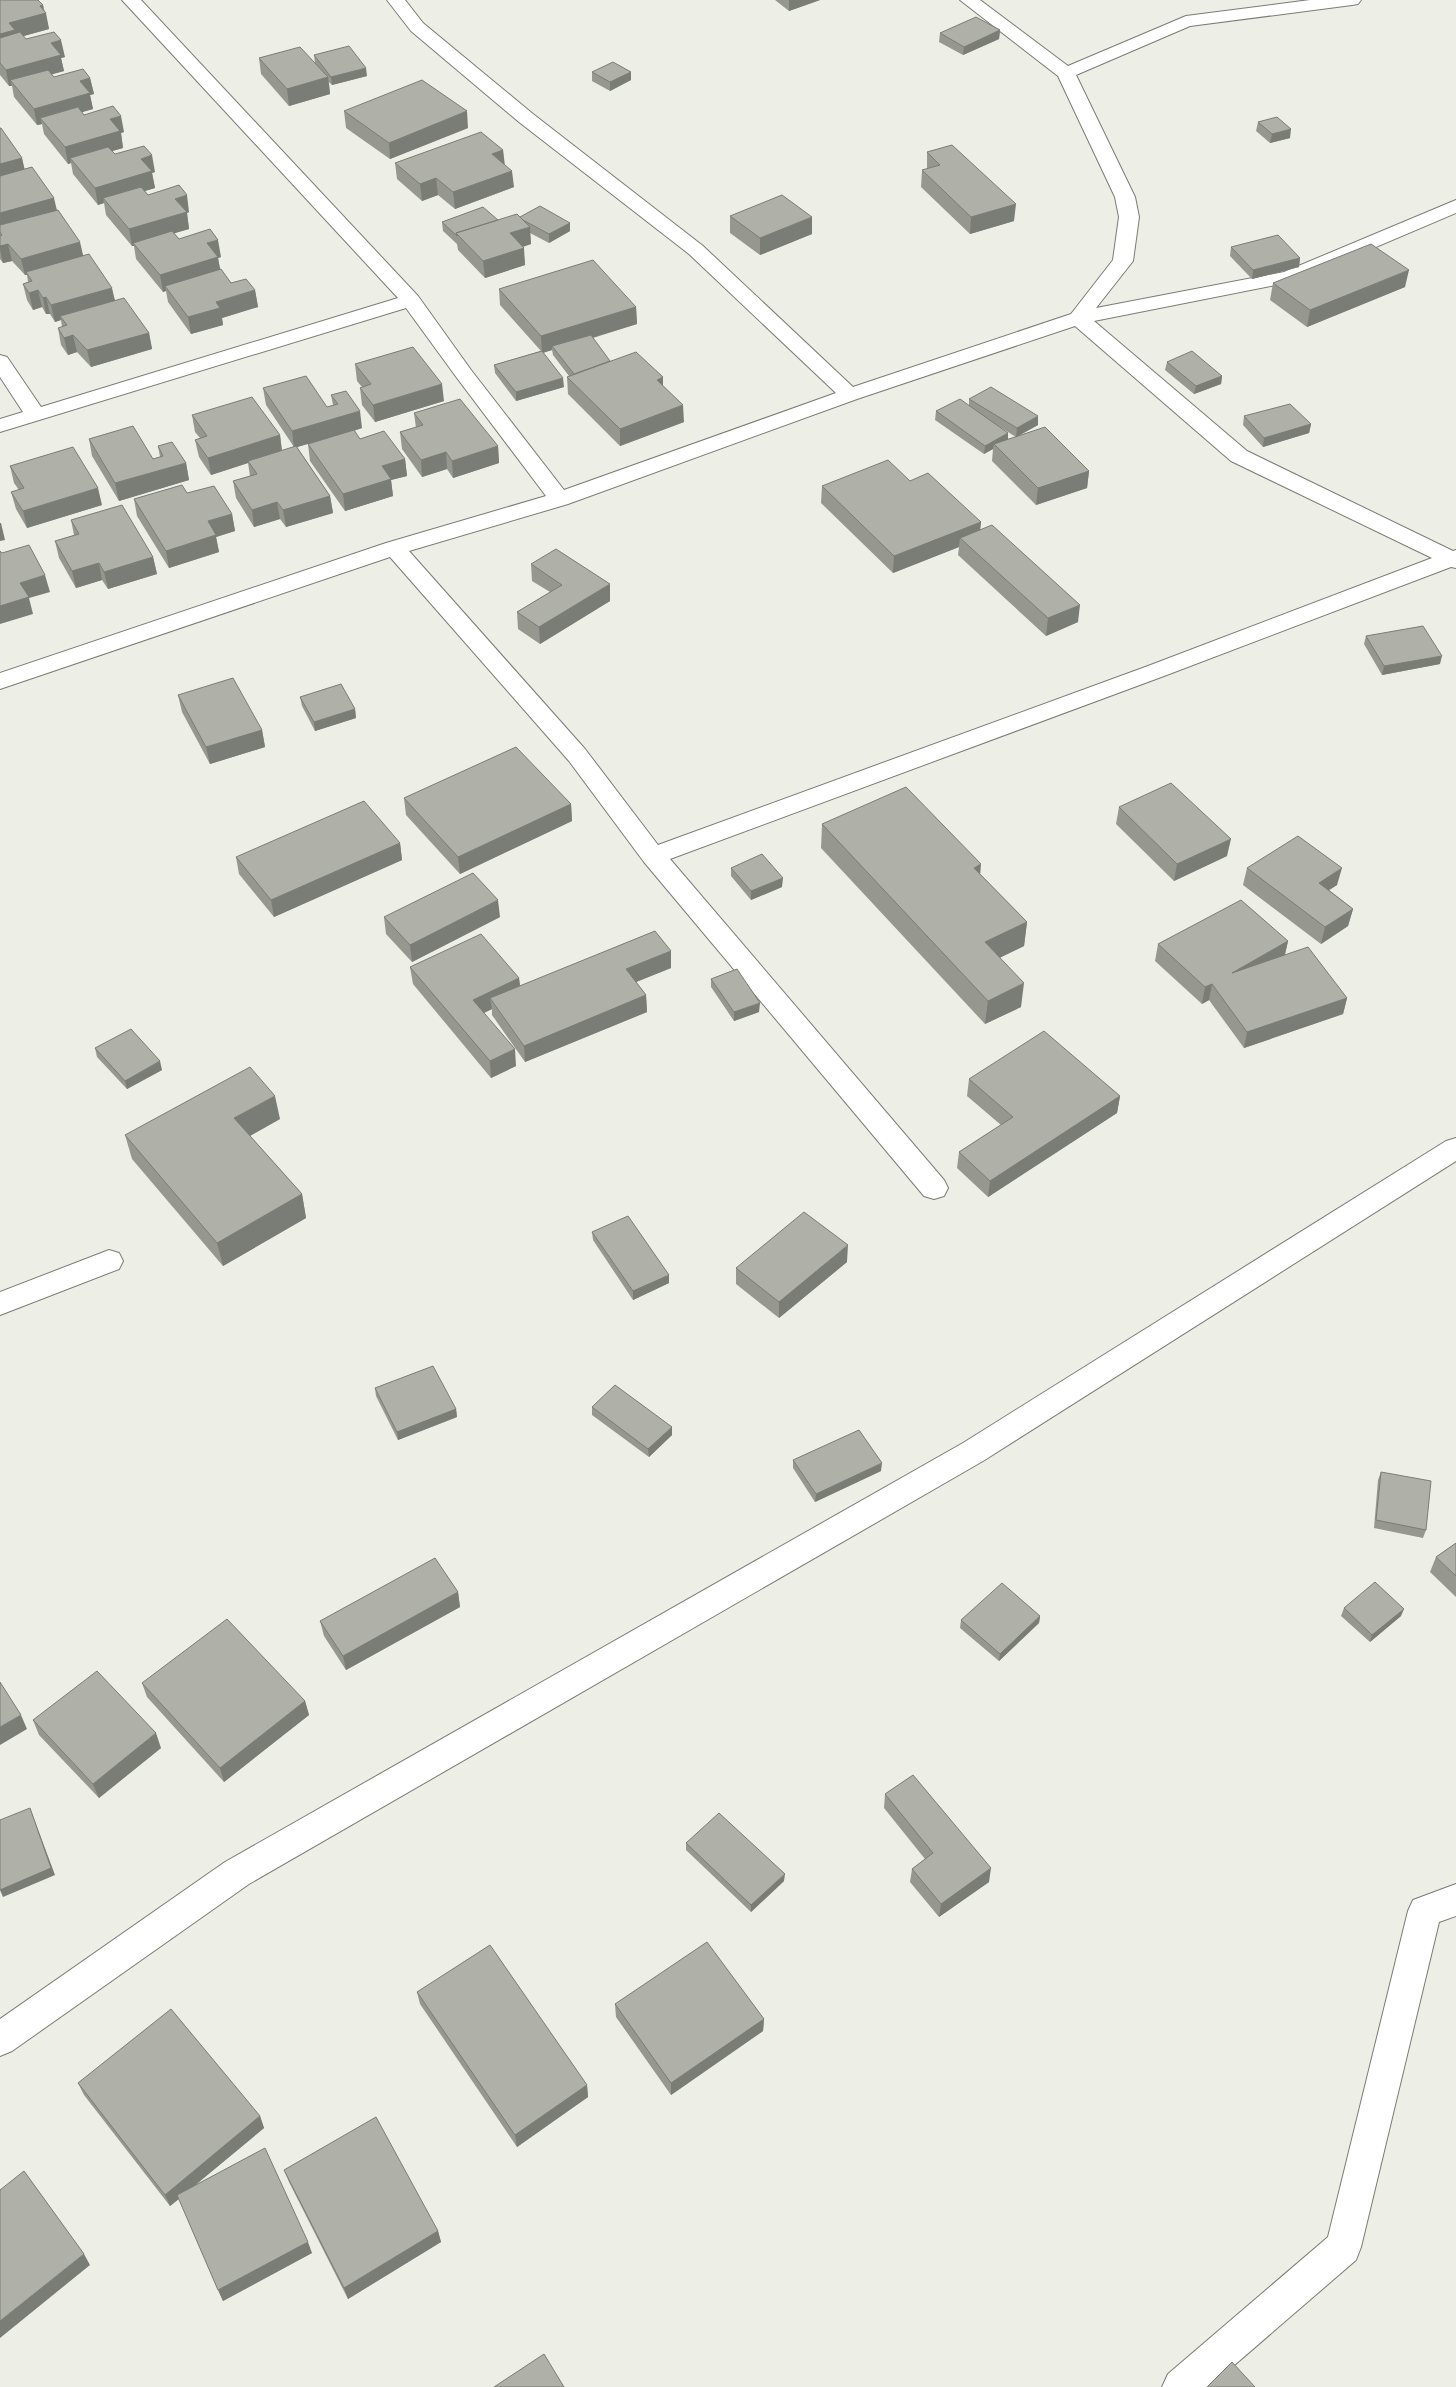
<svg xmlns="http://www.w3.org/2000/svg" width="1456" height="2387" font-family="'Asap Condensed',sans-serif">
	<rect width="100%" height="100%" fill="#edefe6"/>
	<g fill="none" stroke-linecap="round" stroke-linejoin="round">
		<g stroke="#7a7c74" stroke-width="2">
			<path id="street" d="M122 0H141L418 296 471 370 564 490 836 393 689 254 519 122 411 31 387 0H405L423 23 533 114 703 246 853 387 1071 314 1113 260 1119 217 1115 197 1058 76 960 0H980L1068 66 1186 16 1310 0H1361L1358 4 1352 5 1190 26 1076 75 1135 197 1139 217 1133 261 1096 308 1284 272 1456 200V213L1296 281 1094 321 1247 451 1453 551 1456 550V568L1451 567 1164 676 670 859 944 1180 948 1188 944 1196 934 1199 924 1196 644 862 569 761 390 557 0 689V673L386 543 546 496 457 378 406 308 0 432V419L23 412 0 377V355L7 357 41 407 398 298ZM1075 326 1231 461 1432 558 1148 666 658 845 585 749 409 551 568 504 857 399Z
				M1456 1138V1161L983 1461 249 1884 12 2051 0 2056V2019L225 1862 963 1443 1446 1141Z
				M109 1250 119 1253 123 1261 119 1269 0 1315V1292Z
				M1456 1884V1916L1439 1922 1361 2247 1356 2260 1209 2387H1162L1168 2374 1328 2237 1408 1911 1413 1900Z"/>
		</g>
		<use href="#street" fill="#fff" fill-rule="evenodd"/>
	</g>
	<path fill="#969890" fill-rule="evenodd" d="M0 0 43 5 49 29 23 36 26 39 65 57 61 58 64 71 52 74 54 77 90 78 94 94 90 95 93 109 82 112 84 115 124 132 121 133 123 148 112 151 115 154 155 172 152 173 155 188 145 191 148 195 189 212 187 213 189 229 174 233 179 239 221 257 218 258 220 269 231 283 255 290 258 307 222 318 223 325 191 334 168 302 166 291 163 292 136 259 134 246H132L106 215 104 203 98 205 73 174 71 163 68 164 44 134 42 124 37 125 14 97 12 86H9L0 75Z
		M775 0H820L789 11Z
		M1000 30 999 39 963 55 939 42 940 33Z
		M314 55 367 76 332 85 329 82 330 94 289 106 261 74 259 58 315 63Z
		M592 72H631V80L610 91 592 81Z
		M344 111 468 128 390 159 346 128Z
		M1258 122 1290 138 1270 143 1256 131Z
		M0 128 22 158 24 170 57 210 83 256 115 300 149 333 152 349 91 367 77 352 68 355 61 345 58 328 62 327 61 320 55 322 50 314H46L42 307 33 310 27 300 23 284 28 282 27 275H25L12 261 3 263 0 259Z
		M503 150 504 164 514 187 455 209 438 195 422 201 397 179 395 163Z
		M927 152 1014 221 970 234 921 187 922 170 927 169Z
		M730 216 812 234 760 255 730 233Z
		M498 220 570 223V231L549 243 530 233 531 244 523 247 525 265 485 278 458 250 457 244 443 231 442 222Z
		M1231 247 1300 258 1299 267 1252 279 1230 256Z
		M1273 283 1405 287 1307 327 1270 300Z
		M499 289 636 307 637 324 593 338 610 361 663 386 684 422 620 446 568 394 567 377 569 376 553 355 552 350 543 353 564 387 516 401 495 373 494 365 541 351 500 305Z
		M1167 362 1222 376 1221 384 1194 394 1165 370Z
		M355 364 444 401 375 422 362 405 360 388 362 387 357 381Z
		M263 388 327 407 333 405 331 395 362 428 354 431 360 439 405 459 407 476 391 480 393 496 345 511 310 461 308 444 334 436 297 447 330 496 333 513 286 527 280 519 254 527 236 498 233 481 250 476 248 463 211 475 199 457 195 440 200 438 195 432 192 415 280 435 282 451 294 447 266 405Z
		M969 399 1038 425 1020 435 1089 471 1087 488 1036 505 992 461 993 449 984 454 935 420 936 411 969 406ZM995 424 1016 437 1008 439Z
		M414 413 498 446 499 463 453 478 447 469 422 477 402 449 400 432 416 428Z
		M1244 416 1311 424 1309 433 1263 447 1243 425Z
		M89 439 153 459 160 457 158 446 186 463 189 480 119 501 92 456Z
		M10 466 102 505 27 528 16 509 11 492 19 490 14 483Z
		M910 481 981 522 980 530 1078 622 1046 636 958 555 959 547 893 573 821 503 822 486Z
		M187 493 232 514 235 531 216 537 219 552 169 568 137 516 134 499Z
		M71 520 153 557 157 574 108 589 102 580 76 588 59 558 55 541 74 535Z
		M531 564 610 601 540 644 518 629 517 612 550 592 532 581Z
		M1366 636 1440 664 1382 675 1364 644Z
		M178 695 262 730 265 747 210 764 182 712Z
		M300 697 355 709 356 718 315 731 302 706Z
		M404 798 571 804 572 821 460 874 406 815Z
		M1119 807 1227 856 1174 881 1116 824Z
		M822 824 980 874 1027 922 1024 946 1000 957 1021 1007 985 1024 821 848Z
		M400 843 402 860 274 917 239 874 236 857Z
		M731 868 782 887 751 900 731 876Z
		M1247 868 1337 885 1329 890 1353 909 1348 926 1321 944 1243 885Z
		M384 917H500L412 962 386 934Z
		M1288 941 1285 955 1347 998 1343 1014 1244 1048 1209 1000 1202 1004 1155 961 1158 944Z
		M671 951V968L636 982 646 995 647 1012 525 1062 492 1015V1009L484 1013 516 1066 491 1078 413 984 410 967 519 978 520 986Z
		M711 979 759 1012 734 1021 711 987Z
		M95 1048 162 1070 127 1089 97 1057Z
		M969 1079 1120 1096 1117 1113 988 1197 957 1168 959 1152 1001 1125 967 1096Z
		M280 1119 250 1136 302 1194 306 1218 223 1266 132 1159 125 1135Z
		M592 1232 669 1283 633 1300 593 1240Z
		M847 1262 779 1318 736 1284V1268Z
		M375 1388 456 1409 457 1417 398 1440 376 1396Z
		M592 1407 672 1427V1435L649 1457 592 1415Z
		M793 1460 881 1471 815 1502 793 1468Z
		M1381 1472 1426 1530 1423 1538 1374 1528 1378 1480Z
		M1456 1543V1597L1430 1572 1436 1557Z
		M458 1592 460 1607 346 1670 324 1636 320 1621Z
		M1344 1608 1401 1616 1370 1642 1341 1616Z
		M1040 1616 1039 1623 999 1661 960 1628 961 1620Z
		M142 1683 305 1701 309 1715 224 1782 147 1697Z
		M33 1720 161 1748 99 1798 39 1735Z
		M885 1794 989 1882 939 1917 910 1882 912 1869 925 1859 884 1808Z
		M686 1843 784 1881 751 1912 686 1850Z
		M417 1992 587 2085 588 2097 517 2147 420 2004Z
		M615 2004 764 2019 763 2031 671 2095 616 2017Z
		M78 2083 260 2116 264 2128 194 2186 312 2253 223 2301 179 2199 170 2206 84 2095Z
		M284 2170 438 2231 441 2242 348 2299 289 2182Z"/>
	<path fill="#7a7c76" d="M789 0H820L789 11Z
		M43 5 44 13H46L49 29 17 38 0 51V34L9 23Z
		M1000 30 999 39 963 55 964 47Z
		M61 40 65 57 61 58 64 71 14 85 10 80 12 86H9L6 70 51 43Z
		M366 68 367 76 332 85 331 77Z
		M631 72V80L610 91V82Z
		M328 77 330 94 289 106 287 89Z
		M90 78 94 94 90 95 93 109 45 123 40 118 42 124 37 125 34 109 80 81Z
		M467 111 468 128 390 159 389 143Z
		M121 116 124 132 121 133 123 148 73 162 70 158 71 163 68 164 65 147 110 119Z
		M1291 129 1290 138 1270 143 1272 134Z
		M503 150 505 166 492 154Z
		M152 155 155 172 152 173 155 188 107 202 103 198 104 203 98 205 95 188 141 159Z
		M22 158 26 175 0 182V164Z
		M512 171 514 187 455 209 453 192Z
		M436 178 438 195 422 201 420 184Z
		M187 195 189 212 187 213 189 229 135 245 133 243 134 246H132L129 229 175 199Z
		M54 198 58 215 0 231V213Z
		M1016 204 1014 221 970 234 971 217Z
		M812 217V234L760 255V238Z
		M570 223V231L549 243V234Z
		M530 227 531 244 512 250 510 233Z
		M218 240 221 257 218 258 221 274 165 286 166 291 163 292 160 275 207 243Z
		M80 242 84 259 26 272 27 275H25L21 259Z
		M8 244 12 261 3 263 0 250V246Z
		M524 248 525 265 485 278 483 261Z
		M1300 258 1299 267 1252 279 1253 270Z
		M1409 270 1405 287 1307 327 1310 310Z
		M112 288 116 305 60 316 61 320 55 322 51 305Z
		M38 290 42 307 33 310 29 293Z
		M255 290 258 307 222 318 223 325 191 334 188 317 216 302Z
		M46 297 50 314H46L43 298Z
		M636 307 637 324 555 349 552 346V350L542 353 541 336Z
		M149 333 152 349 91 367 87 350Z
		M73 335 77 352 68 355 64 338Z
		M1222 376 1221 384 1194 394 1196 386Z
		M663 377V394L657 380Z
		M563 378 564 387 516 401V392Z
		M442 384 444 401 375 422 373 405Z
		M683 405 684 422 620 446V429Z
		M360 411 362 428 294 448 292 431Z
		M1038 416V425L1016 437 1017 428Z
		M1311 424 1309 433 1263 447 1264 438Z
		M1008 433V442L994 444 993 449 984 454 985 446Z
		M280 435 282 452 248 461V463L211 475 208 458Z
		M498 446 499 463 453 478 452 461Z
		M446 452 447 469 422 477 421 460Z
		M405 459 407 476 391 480 393 496 345 511 343 494 382 466Z
		M186 463 189 480 119 501 115 483Z
		M1089 471 1087 488 1036 505 1038 488Z
		M98 488 102 505 27 528 23 511Z
		M330 496 333 513 286 527 283 510Z
		M277 502 280 519 254 527 252 510Z
		M232 514 235 531 216 537 219 552 169 568 166 551 208 521Z
		M981 522 979 539 960 538 959 547 893 573 894 556Z
		M0 523H1L5 540 0 541Z
		M153 557 157 574 108 589 104 572Z
		M99 563 102 580 76 588 72 571Z
		M45 575 50 592 29 598 33 614 0 624V606L20 583Z
		M610 584V601L540 644 539 627Z
		M1080 605 1078 622 1046 636 1048 618Z
		M1442 656 1440 664 1382 675 1384 666Z
		M355 709 356 718 315 731 314 722Z
		M262 730 265 747 210 764 206 747Z
		M571 804 572 821 460 874 458 857Z
		M1231 839 1227 856 1174 881 1177 864Z
		M400 843 402 860 274 917 271 900Z
		M981 864 979 889 974 868Z
		M1342 868 1337 885 1315 899 1319 883Z
		M783 878 782 887 751 900V891Z
		M498 900 500 917 412 962 410 945Z
		M1353 909 1348 926 1321 944 1325 927Z
		M1027 922 1024 946 983 966 985 942Z
		M1288 941 1284 958 1232 973Z
		M671 951V968L626 986V969Z
		M519 978 521 995 490 998 492 1009 475 1017 473 1000Z
		M1024 983 1021 1007 985 1024 988 1001Z
		M1212 984 1209 1000 1202 1004 1205 987Z
		M646 995 647 1012 525 1062 524 1046Z
		M1347 998 1343 1014 1244 1048 1247 1032Z
		M760 1003 759 1012 734 1021V1012Z
		M515 1049 516 1066 491 1078 490 1061Z
		M160 1061 162 1070 127 1089 125 1081Z
		M275 1096 280 1119 239 1142 234 1118Z
		M1120 1096 1117 1113 988 1197 990 1181Z
		M302 1194 306 1218 223 1266 217 1243Z
		M848 1245 847 1262 779 1318V1302Z
		M669 1275V1283L633 1300V1291Z
		M456 1409 457 1417 398 1440 397 1432Z
		M672 1427V1435L649 1457 648 1449Z
		M882 1463 881 1471 815 1502 816 1494Z
		M458 1592 460 1607 346 1670 343 1656Z
		M1404 1609 1401 1616 1370 1642 1372 1635Z
		M1040 1616 1039 1623 999 1661 1000 1654Z
		M305 1701 309 1715 224 1782 220 1768Z
		M21 1715 27 1729 0 1745V1727Z
		M156 1733 161 1748 99 1798 93 1784Z
		M30 1808 55 1875 3 1897 0 1890Z
		M991 1868 989 1882 939 1917 941 1904Z
		M785 1874 784 1881 751 1912V1905Z
		M764 2019 763 2031 671 2095V2083Z
		M587 2085 588 2097 517 2147 515 2135Z
		M260 2116 264 2128 170 2206 165 2195Z
		M438 2231 441 2242 348 2299 344 2288Z
		M308 2242 312 2253 223 2301 218 2290Z
		M84 2254 90 2265 0 2338V2321Z"/>
	<path fill="#afb1a8" stroke="#7a7c76" d="M0 0H38L43 5 40 6 46 13 9 23 15 30 0 34Z
		M976 17 1000 30 964 47 940 33Z
		M20 32 26 39 54 32 61 40 51 43 61 55 6 70 0 63V38Z
		M349 46 366 68 331 77 314 55Z
		M300 47 328 77 287 89 259 58Z
		M613 62 631 72 610 82 592 72Z
		M83 69 90 78 80 81 90 93 34 109 10 80 48 70 54 77Z
		M422 80 467 111 389 143 344 111Z
		M113 106 121 116 110 119 120 131 65 147 40 118 78 107 84 115Z
		M1277 117 1291 129 1272 134 1258 122Z
		M0 128H1L22 158 0 164Z
		M481 132 503 150 492 154 512 171 453 192 436 178 420 184 395 163Z
		M952 145 1016 204 971 217 922 170 940 165 927 152Z
		M144 146 152 155 141 159 152 171 95 188 70 158 108 147 115 154Z
		M32 167 54 198 0 213V176Z
		M179 185 187 195 175 199 187 212 129 229 103 198 141 187 148 195Z
		M782 195 812 217 760 238 730 216Z
		M540 206 570 223 549 234 523 220 520 217Z
		M483 207 498 220 456 233 457 236 442 222Z
		M58 210 80 242 21 259 8 244 0 246V236L2 235 0 232V225Z
		M517 214 530 227 510 233 524 248 483 261 456 233Z
		M210 229 218 240 207 243 218 257 160 275 133 243 172 231 179 239Z
		M1278 235 1300 258 1253 270 1231 247Z
		M1371 244 1409 270 1310 310 1273 283Z
		M89 254 112 288 51 305 46 297 43 298 38 290 29 293 23 284 32 281 26 272Z
		M593 260 636 307 541 336 499 289Z
		M221 269 231 283 246 279 255 290 216 302 220 308 188 317 165 286Z
		M124 298 149 333 87 350 73 335 64 338 58 328 67 325 60 316Z
		M591 335 610 361 574 374 552 346Z
		M413 347 442 384 373 405 360 388 371 384 355 364Z
		M542 351 563 378 516 392 494 365Z
		M1192 351 1222 376 1196 386 1167 362Z
		M636 352 663 377 657 380 683 405 620 429 567 377Z
		M306 376 327 407 338 404 331 395 346 391 360 411 292 431 263 388Z
		M991 387 1038 416 1017 428 969 399Z
		M252 397 280 435 208 458 195 440 207 436 192 415Z
		M460 399 498 446 452 461 446 452 421 460 400 432 423 425 414 413Z
		M960 399 1008 433 985 446 936 411Z
		M1290 404 1311 424 1264 438 1244 416Z
		M133 426 153 459 163 456 158 446 172 442 186 463 115 483 89 439Z
		M1045 427 1089 471 1038 488 994 444Z
		M354 430 360 439 384 431 405 459 382 466 391 479 343 494 308 444Z
		M296 446 330 496 283 510 277 502 252 510 233 481 257 474 248 461Z
		M73 447 98 488 23 511 11 492 24 488 10 466Z
		M888 460 910 481 928 473 981 522 894 556 822 486Z
		M182 485 187 493 214 486 232 514 208 521 216 535 166 551 134 499Z
		M122 505 153 557 104 572 99 563 72 571 55 541 79 534 71 520Z
		M992 525 1080 605 1048 618 960 538Z
		M29 545 45 575 20 583 29 597 0 606V551L2 553Z
		M556 549 610 584 539 627 517 612 562 585 531 564Z
		M1423 626 1442 656 1384 666 1366 636Z
		M233 678 262 730 206 747 178 695Z
		M341 684 355 709 314 722 300 697Z
		M516 747 571 804 458 857 404 798Z
		M1171 783 1231 839 1177 864 1119 807Z
		M906 787 981 864 974 868 1027 922 985 942 1024 983 988 1001 822 824Z
		M364 801 400 843 271 900 236 857Z
		M1298 836 1342 868 1319 883 1353 909 1325 927 1247 868Z
		M762 854 783 878 751 891 731 868Z
		M473 873 498 900 410 945 384 917Z
		M1241 900 1288 941 1232 973 1308 947 1347 998 1247 1032 1212 984 1205 987 1158 944Z
		M655 931 671 951 626 969 646 995 524 1046 490 998Z
		M481 934 519 978 473 1000 515 1049 490 1061 410 967Z
		M737 969 760 1003 734 1012 711 979Z
		M131 1029 160 1061 125 1081 95 1048Z
		M1044 1031 1120 1096 990 1181 959 1152 1013 1117 969 1079Z
		M250 1067 275 1096 234 1118 302 1194 217 1243 125 1135Z
		M804 1212 848 1245 779 1302 736 1268Z
		M628 1216 669 1275 633 1291 592 1232Z
		M433 1366 456 1409 397 1432 375 1388Z
		M615 1385 672 1427 648 1449 592 1407Z
		M859 1430 882 1463 816 1494 793 1460Z
		M1381 1472 1431 1481 1426 1530 1376 1520Z
		M1456 1543V1576L1436 1557Z
		M435 1558 458 1592 343 1656 320 1621Z
		M1375 1582 1404 1609 1372 1635 1344 1608Z
		M1002 1583 1040 1616 1000 1654 961 1620Z
		M227 1619 305 1701 220 1768 142 1683Z
		M97 1671 156 1733 93 1784 33 1720Z
		M0 1682 21 1715 0 1727Z
		M913 1775 991 1868 941 1904 912 1869 933 1853 885 1794Z
		M30 1808 51 1868 0 1890V1820Z
		M719 1813 785 1874 751 1905 686 1843Z
		M707 1942 764 2019 671 2083 615 2004Z
		M490 1945 587 2085 515 2135 417 1992Z
		M171 2009 260 2116 165 2195 78 2083Z
		M376 2117 438 2231 344 2288 284 2170Z
		M265 2148 308 2242 218 2290 177 2195Z
		M24 2171 84 2254 0 2321V2190Z
		M544 2354 564 2387H494Z
		M1232 2362 1255 2387H1207Z"/>
</svg>
